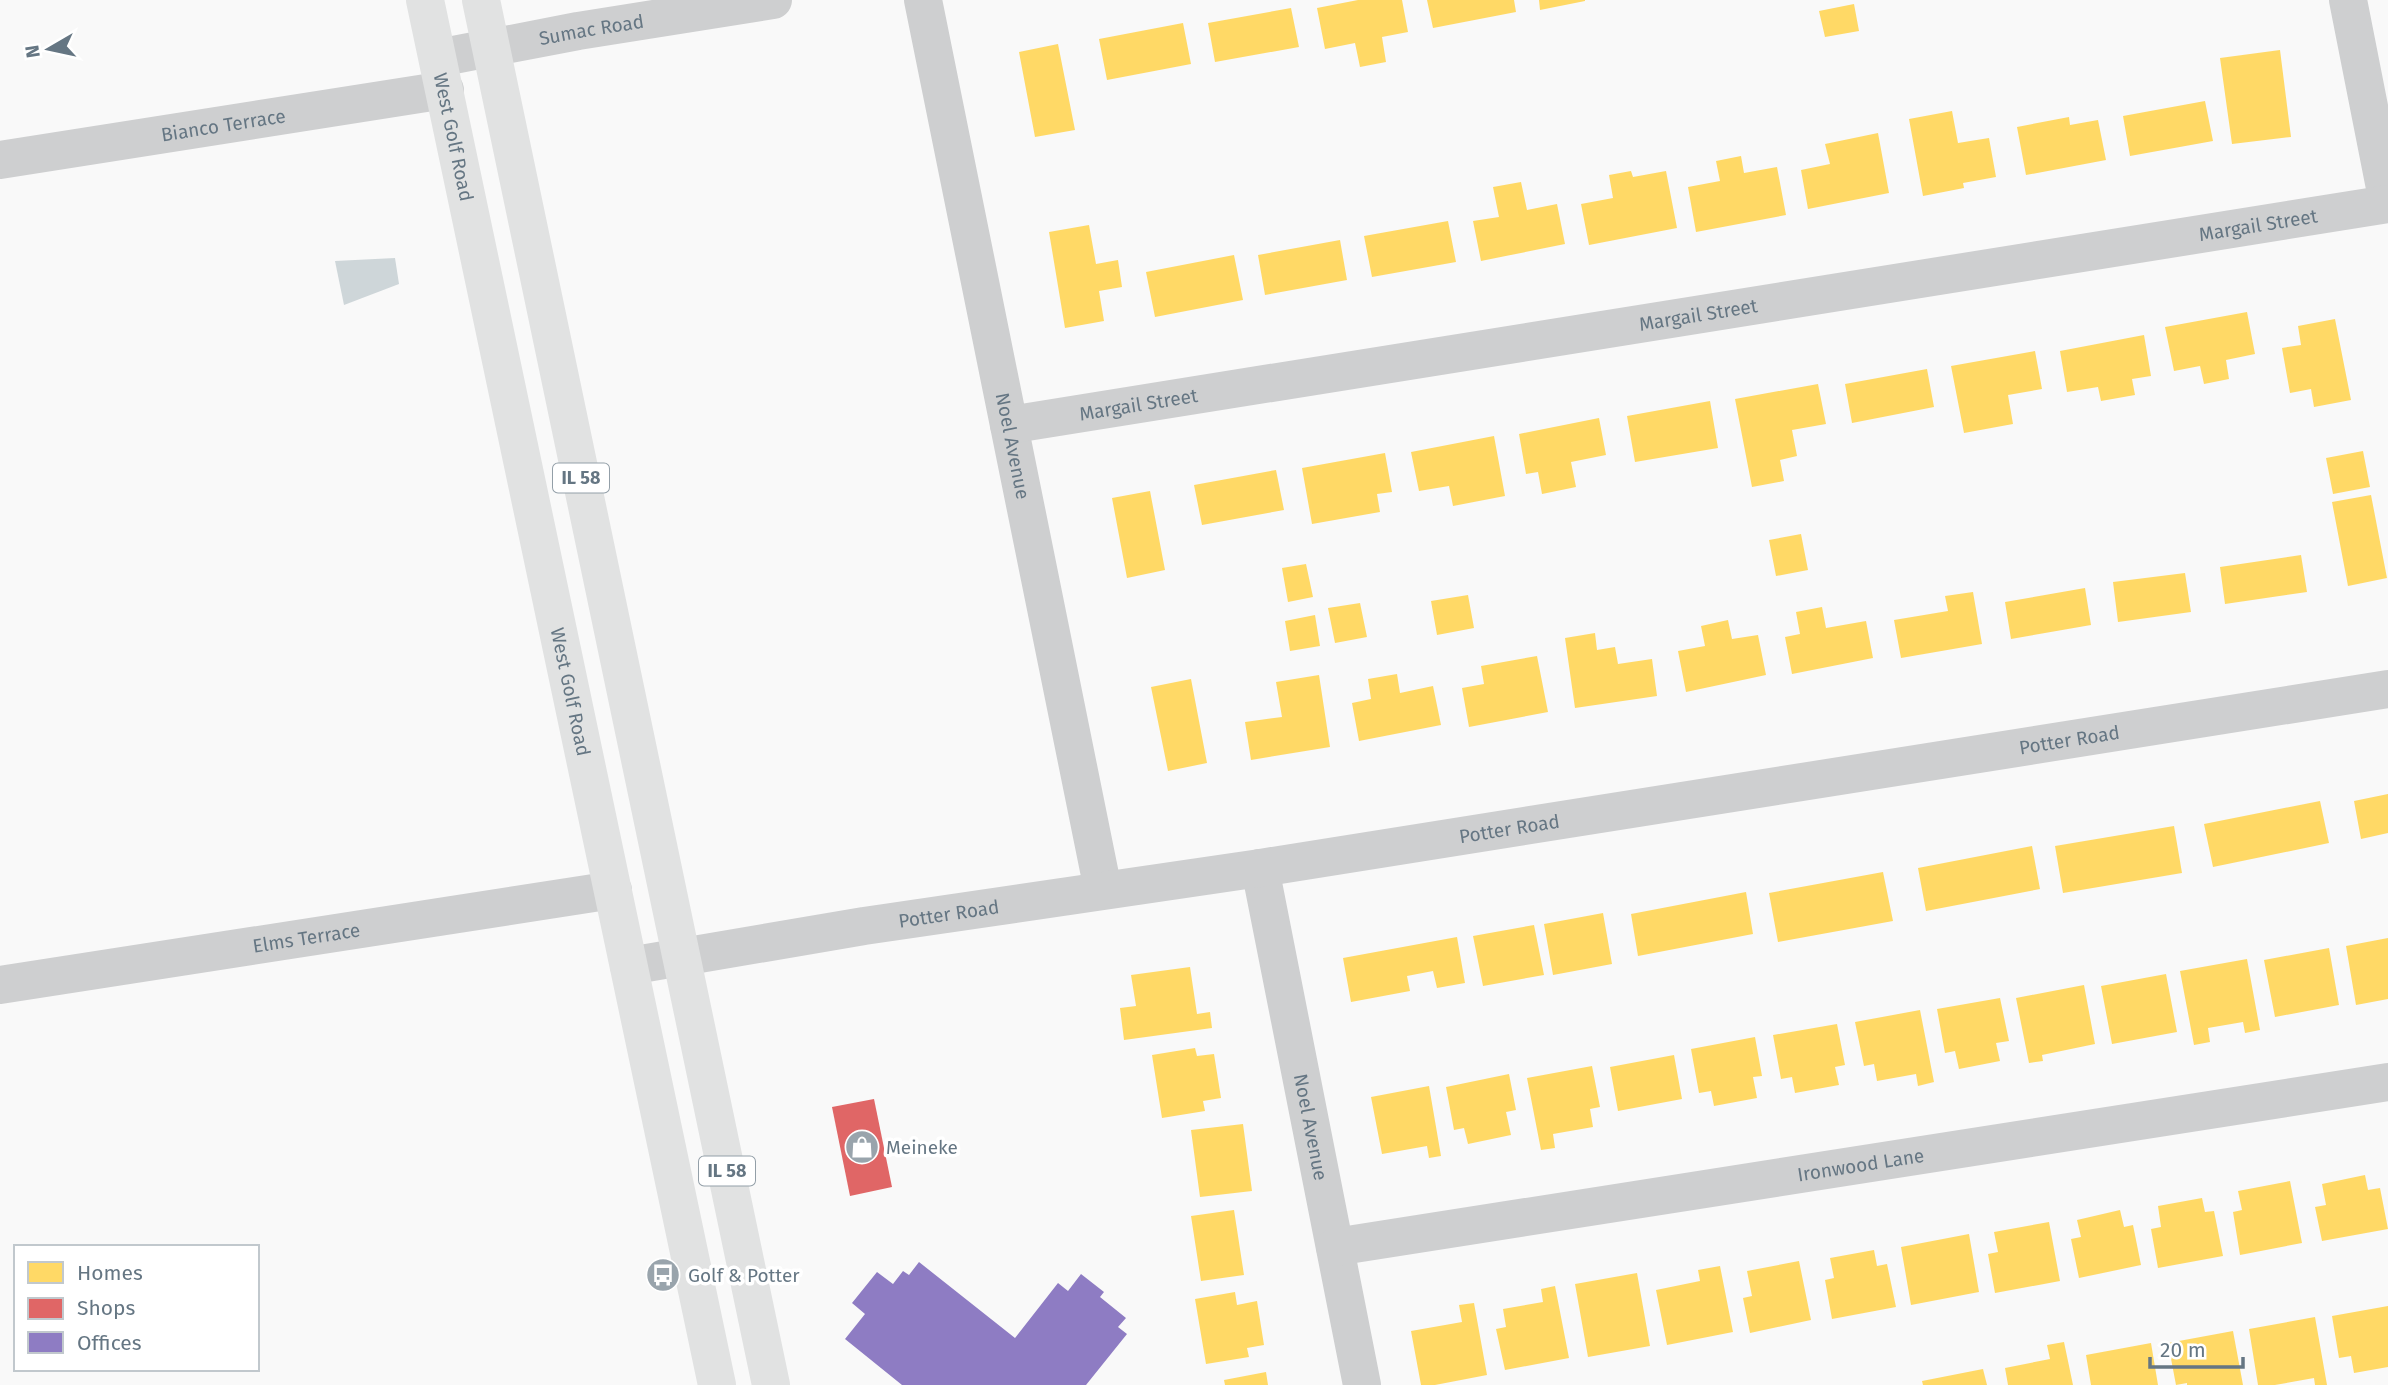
<svg xmlns="http://www.w3.org/2000/svg" width="2388" height="1385" font-family="'Fira Sans',sans-serif">
	<rect width="100%" height="100%" fill="#f9f9f9"/>
	<path fill="#ced6d9" d="M395 258 399 284 344 305 335 261Z"/>
	<path fill="#ffd966" d="M1358 0H1402L1408 32 1382 37 1386 62 1360 67 1355 43 1325 49 1317 8Z
		M1427 0H1514L1516 12 1433 28Z
		M1539 0H1585V1L1540 10Z
		M1854 4 1859 31 1825 37 1819 11Z
		M1291 8 1299 47 1215 62 1208 23Z
		M1183 23 1191 64 1107 80 1099 39Z
		M1058 44 1075 130 1035 137 1019 52Z
		M2280 50 2291 137 2232 144 2220 58Z
		M2205 101 2213 141 2130 156 2123 116Z
		M1952 111 1958 143 1989 138 1996 177 1963 183 1964 188 1923 196 1909 119Z
		M2069 117 2070 125 2098 120 2106 160 2026 175 2017 127Z
		M1878 133 1889 193 1808 209 1801 170 1830 164 1825 144Z
		M1741 156 1744 173 1777 167 1786 215 1696 232 1688 187 1720 181 1716 161Z
		M1631 171 1633 177 1666 171 1677 228 1589 245 1581 204 1613 198 1609 175Z
		M1521 182 1527 210 1557 204 1565 244 1481 261 1473 221 1499 217 1493 187Z
		M1448 221 1456 262 1372 277 1364 236Z
		M1089 225 1096 264 1118 260 1122 287 1099 291 1104 321 1065 328 1049 232Z
		M1340 240 1347 280 1265 295 1258 255Z
		M1234 255 1243 300 1155 317 1146 272Z
		M2247 312 2255 354 2226 360 2229 379 2204 384 2200 366 2174 371 2165 327Z
		M2335 319 2351 400 2314 407 2311 389 2290 393 2282 348 2301 345 2298 326Z
		M2144 335 2151 376 2132 379 2135 395 2101 401 2098 387 2067 392 2060 351Z
		M2035 351 2042 389 2008 395 2013 424 1964 433 1951 366Z
		M1927 369 1934 407 1852 423 1845 384Z
		M1818 384 1826 424 1792 430 1797 456 1780 460 1784 481 1752 487 1735 399Z
		M1710 401 1718 448 1635 462 1627 416Z
		M1599 418 1606 455 1571 462 1576 487 1542 494 1538 472 1526 474 1519 434Z
		M1494 436 1505 496 1453 506 1449 486 1419 491 1411 452Z
		M2363 451 2370 487 2333 494 2326 458Z
		M1385 453 1392 492 1377 494 1380 512 1312 524 1302 468Z
		M1276 470 1284 510 1202 525 1194 485Z
		M1150 491 1165 570 1127 578 1112 498Z
		M2371 495 2387 578 2348 586 2332 502Z
		M1801 534 1808 570 1776 576 1769 540Z
		M2301 555 2307 592 2225 604 2220 567Z
		M1306 564 1313 597 1288 602 1282 568Z
		M2185 573 2191 612 2118 622 2113 582Z
		M2085 588 2091 625 2011 639 2005 602Z
		M1973 592 1982 644 1901 658 1894 620 1948 611 1945 596Z
		M1468 595 1474 628 1437 635 1431 601Z
		M1360 603 1367 637 1335 643 1328 608Z
		M1822 607 1826 628 1866 621 1873 658 1792 674 1785 637 1800 634 1796 612Z
		M1315 615 1320 646 1290 651 1285 621Z
		M1728 620 1732 639 1758 635 1766 675 1686 692 1678 651 1705 646 1701 626Z
		M1595 633 1597 650 1615 647 1618 664 1652 659 1657 696 1575 708 1565 638Z
		M1537 656 1548 712 1469 727 1462 688 1484 684 1481 666Z
		M1397 674 1400 693 1433 686 1441 725 1359 741 1352 703 1371 699 1368 679Z
		M1319 675 1330 747 1251 760 1245 722 1282 717 1276 682Z
		M1191 679 1207 763 1168 771 1151 687Z
		M2388 794V833L2361 839 2354 801Z
		M2320 801 2329 843 2213 867 2204 824Z
		M2174 826 2182 873 2063 893 2055 846Z
		M2032 846 2040 889 1926 911 1918 868Z
		M1883 872 1893 921 1778 942 1769 893Z
		M1746 892 1753 934 1638 956 1631 914Z
		M1603 913 1612 964 1553 975 1544 924Z
		M1534 925 1544 975 1483 986 1473 936Z
		M1457 937 1465 983 1437 988 1433 971 1407 976 1410 991 1351 1002 1343 958Z
		M2388 938V999L2356 1005 2346 946Z
		M2329 948 2339 1005 2275 1017 2264 960Z
		M2247 959 2260 1030 2245 1033 2243 1022 2208 1028 2210 1042 2194 1045 2180 971Z
		M1190 967 1197 1014 1210 1012 1212 1028 1124 1040 1120 1008 1136 1006 1131 975Z
		M2166 974 2177 1032 2112 1044 2101 986Z
		M2084 985 2095 1044 2042 1055 2043 1061 2029 1063 2016 998Z
		M2000 998 2009 1041 1996 1043 2000 1061 1959 1069 1955 1051 1945 1053 1937 1009Z
		M1920 1010 1934 1082 1918 1086 1916 1074 1877 1081 1874 1064 1864 1066 1855 1022Z
		M1837 1024 1845 1065 1835 1067 1839 1085 1795 1093 1792 1077 1781 1079 1773 1035Z
		M1755 1037 1762 1076 1753 1077 1757 1098 1714 1106 1711 1091 1699 1093 1691 1049Z
		M1195 1048 1197 1056 1214 1054 1221 1098 1203 1101 1205 1111 1162 1118 1152 1055Z
		M1674 1055 1682 1099 1618 1111 1610 1067Z
		M1592 1066 1600 1107 1590 1109 1593 1127 1553 1134 1555 1148 1541 1150 1527 1078Z
		M1509 1074 1516 1110 1506 1112 1511 1135 1468 1144 1464 1128 1454 1130 1446 1087Z
		M1429 1086 1441 1156 1429 1158 1427 1146 1382 1154 1371 1097Z
		M1243 1124 1252 1191 1200 1197 1191 1130Z
		M2365 1175 2368 1190 2380 1188 2388 1229 2322 1241 2315 1207 2326 1205 2322 1184Z
		M2290 1181 2302 1243 2240 1255 2233 1212 2242 1210 2238 1191Z
		M2202 1198 2205 1212 2214 1211 2223 1256 2158 1268 2151 1229 2161 1227 2158 1206Z
		M1234 1210 1244 1275 1201 1281 1191 1216Z
		M2120 1210 2124 1227 2133 1225 2141 1265 2079 1278 2071 1239 2081 1237 2077 1220Z
		M2049 1222 2060 1281 1995 1293 1988 1254 1998 1252 1994 1232Z
		M1969 1234 1979 1292 1911 1305 1901 1247Z
		M1874 1250 1877 1266 1887 1264 1896 1307 1832 1319 1825 1280 1834 1278 1830 1258Z
		M1799 1261 1811 1320 1750 1333 1743 1298 1752 1296 1747 1271Z
		M1720 1266 1733 1332 1667 1345 1656 1290 1700 1281 1698 1270Z
		M1637 1273 1650 1346 1588 1357 1575 1284Z
		M1555 1286 1569 1358 1505 1370 1496 1329 1506 1327 1503 1309 1543 1302 1541 1289Z
		M1235 1292 1237 1305 1257 1301 1264 1345 1247 1348 1249 1357 1206 1364 1195 1299Z
		M1474 1303 1487 1375 1435 1385H1421L1411 1331 1462 1322 1459 1305Z
		M2388 1306V1367L2354 1373 2351 1356 2339 1358 2332 1316Z
		M2315 1317 2327 1385H2315L2314 1378 2275 1385H2258L2249 1329Z
		M2233 1331 2243 1385H2187V1383L2176 1385 2168 1343Z
		M2064 1342 2073 1385H2008L2005 1368 2050 1359 2047 1345Z
		M2151 1343 2158 1385H2091L2086 1355Z
		M1983 1369 1987 1385H1923L1922 1381Z
		M1266 1372 1268 1385H1225L1224 1380Z"/>
	<path fill="#e06666" d="M874 1099 892 1187 850 1196 832 1107Z"/>
	<path fill="#8e7cc3" d="M919 1262 1015 1338 1058 1283 1068 1291 1081 1274 1104 1292 1100 1297 1126 1318 1118 1327 1127 1334 1086 1385H902L845 1339 865 1314 852 1303 877 1272 893 1284 903 1271 909 1275Z"/>
	<g fill="none" stroke-linecap="round" stroke-linejoin="round">
		<g stroke="#cecfd0" stroke-width="38">
			<path id="s1" d="M923 0 1103 890"/>
			<path d="M2348 0 2388 203"/>
			<path id="s2" d="M438 58 578 31 773 0"/>
			<path id="s3" d="M0 160 445 90"/>
			<path id="s4" d="M1009 425 2388 204"/>
			<path id="s5" d="M1260 868 1362 1385"/>
			<path id="s6" d="M629 966 864 926 1260 868 2388 689"/>
			<path id="s7" d="M0 985 613 890"/>
			<path id="s8" d="M1335 1247 2388 1082"/>
		</g>
		<g stroke="#e1e2e2" stroke-width="38">
			<path id="s9" d="M425 0 717 1385"/>
			<path d="M481 0 771 1385"/>
		</g>
	</g>
	<defs>
		<g id="shop-disc" transform="scale(1.75)"><circle r="9.5" fill="#99a4ac" stroke="#fff"/><path d="M-5-2.5h2.3a2.7 3.5 0 0 1 5.4 0H5L5.5 6h-11ZM-1.5-2.5h3a1.5 2.3 0 0 0-3 0Z" fill="#fff"/></g>
		<g id="bus-disc" transform="scale(1.75)"><circle r="9.5" fill="#99a4ac" stroke="#fff"/><path d="M-5-6H5V4H4V6H2V4H-2V6H-4V4H-5ZM-3.5-4V0h7V-4ZM-3.5 1.2v1.5H-2V1.2ZM2 1.2v1.5H3.5V1.2Z" fill="#fff"/></g>
	</defs>
	<g fill-rule="evenodd">
		<use href="#shop-disc" x="862" y="1147"/>
		<use href="#bus-disc" x="663" y="1275"/>
	</g>
	<g text-anchor="middle" dominant-baseline="central" stroke-width="7" stroke-linejoin="round" paint-order="stroke">
		<g fill="#fff" stroke="#939fa8" stroke-width="2">
			<rect x="553" y="463.5" width="56" height="29" rx="5"/>
			<rect x="699" y="1156.5" width="56" height="29" rx="5"/>
		</g>
		<g font-size="18" font-weight="bold" fill="#657683">
			<text x="581" y="478">IL 58</text>
			<text x="727" y="1171">IL 58</text>
		</g>
		<g font-size="19" fill="#657683" stroke="#fff">
			<text stroke="none"><textPath href="#s2" startOffset="156">Sumac Road</textPath></text>
			<text stroke="none"><textPath href="#s3" startOffset="226">Bianco Terrace</textPath></text>
			<text stroke="none"><textPath href="#s9" startOffset="140">West Golf Road</textPath></text>
			<text stroke="none"><textPath href="#s4" startOffset="1265">Margail Street</textPath></text>
			<text stroke="none"><textPath href="#s4" startOffset="698">Margail Street</textPath></text>
			<text stroke="none"><textPath href="#s4" startOffset="131">Margail Street</textPath></text>
			<text stroke="none"><textPath href="#s1" startOffset="455">Noel Avenue</textPath></text>
			<text stroke="none"><textPath href="#s9" startOffset="707">West Golf Road</textPath></text>
			<text stroke="none"><textPath href="#s6" startOffset="1458">Potter Road</textPath></text>
			<text stroke="none"><textPath href="#s6" startOffset="891">Potter Road</textPath></text>
			<text stroke="none"><textPath href="#s6" startOffset="324">Potter Road</textPath></text>
			<text stroke="none"><textPath href="#s7" startOffset="310">Elms Terrace</textPath></text>
			<text stroke="none"><textPath href="#s5" startOffset="264">Noel Avenue</textPath></text>
			<text stroke="none"><textPath href="#s8" startOffset="532">Ironwood Lane</textPath></text>
		</g>
		<g font-size="19" fill="#657683" stroke="#fff" text-anchor="start">
			<text x="886" y="1147">Meineke</text>
			<text x="688" y="1275">Golf &amp; Potter</text>
		</g>
	</g>
	<rect x="14" y="1245" width="245" height="126" fill="#ffffff" stroke="#c1c8cd" stroke-width="2"/>
	<rect x="28" y="1262" width="35" height="21" fill="#ffd966" stroke="#c1c8cd" stroke-width="2"/>
	<text x="77" y="1280" font-size="21" fill="#657683">Homes</text>
	<rect x="28" y="1298" width="35" height="21" fill="#e06666" stroke="#c1c8cd" stroke-width="2"/>
	<text x="77" y="1315" font-size="21" fill="#657683">Shops</text>
	<rect x="28" y="1332" width="35" height="21" fill="#8e7cc3" stroke="#c1c8cd" stroke-width="2"/>
	<text x="77" y="1350" font-size="21" fill="#657683">Offices</text>
	<g transform="translate(49 49) rotate(261)" stroke="#ffffff" stroke-width="5" paint-order="stroke">
	<path d="M0-5L12 26L0 18L-12 26Z" fill="#657683"/>
	<text y="-10" font-size="19" font-weight="bold" text-anchor="middle" fill="#657683">N</text>
	</g>
	<path d="M2150 1357v10h93v-10" fill="none" stroke="#657683" stroke-width="3.5"/>
	<text x="2160" y="1357" font-size="21" fill="#657683" stroke="#ffffff" stroke-width="5" paint-order="stroke">20 m</text>
</svg>
